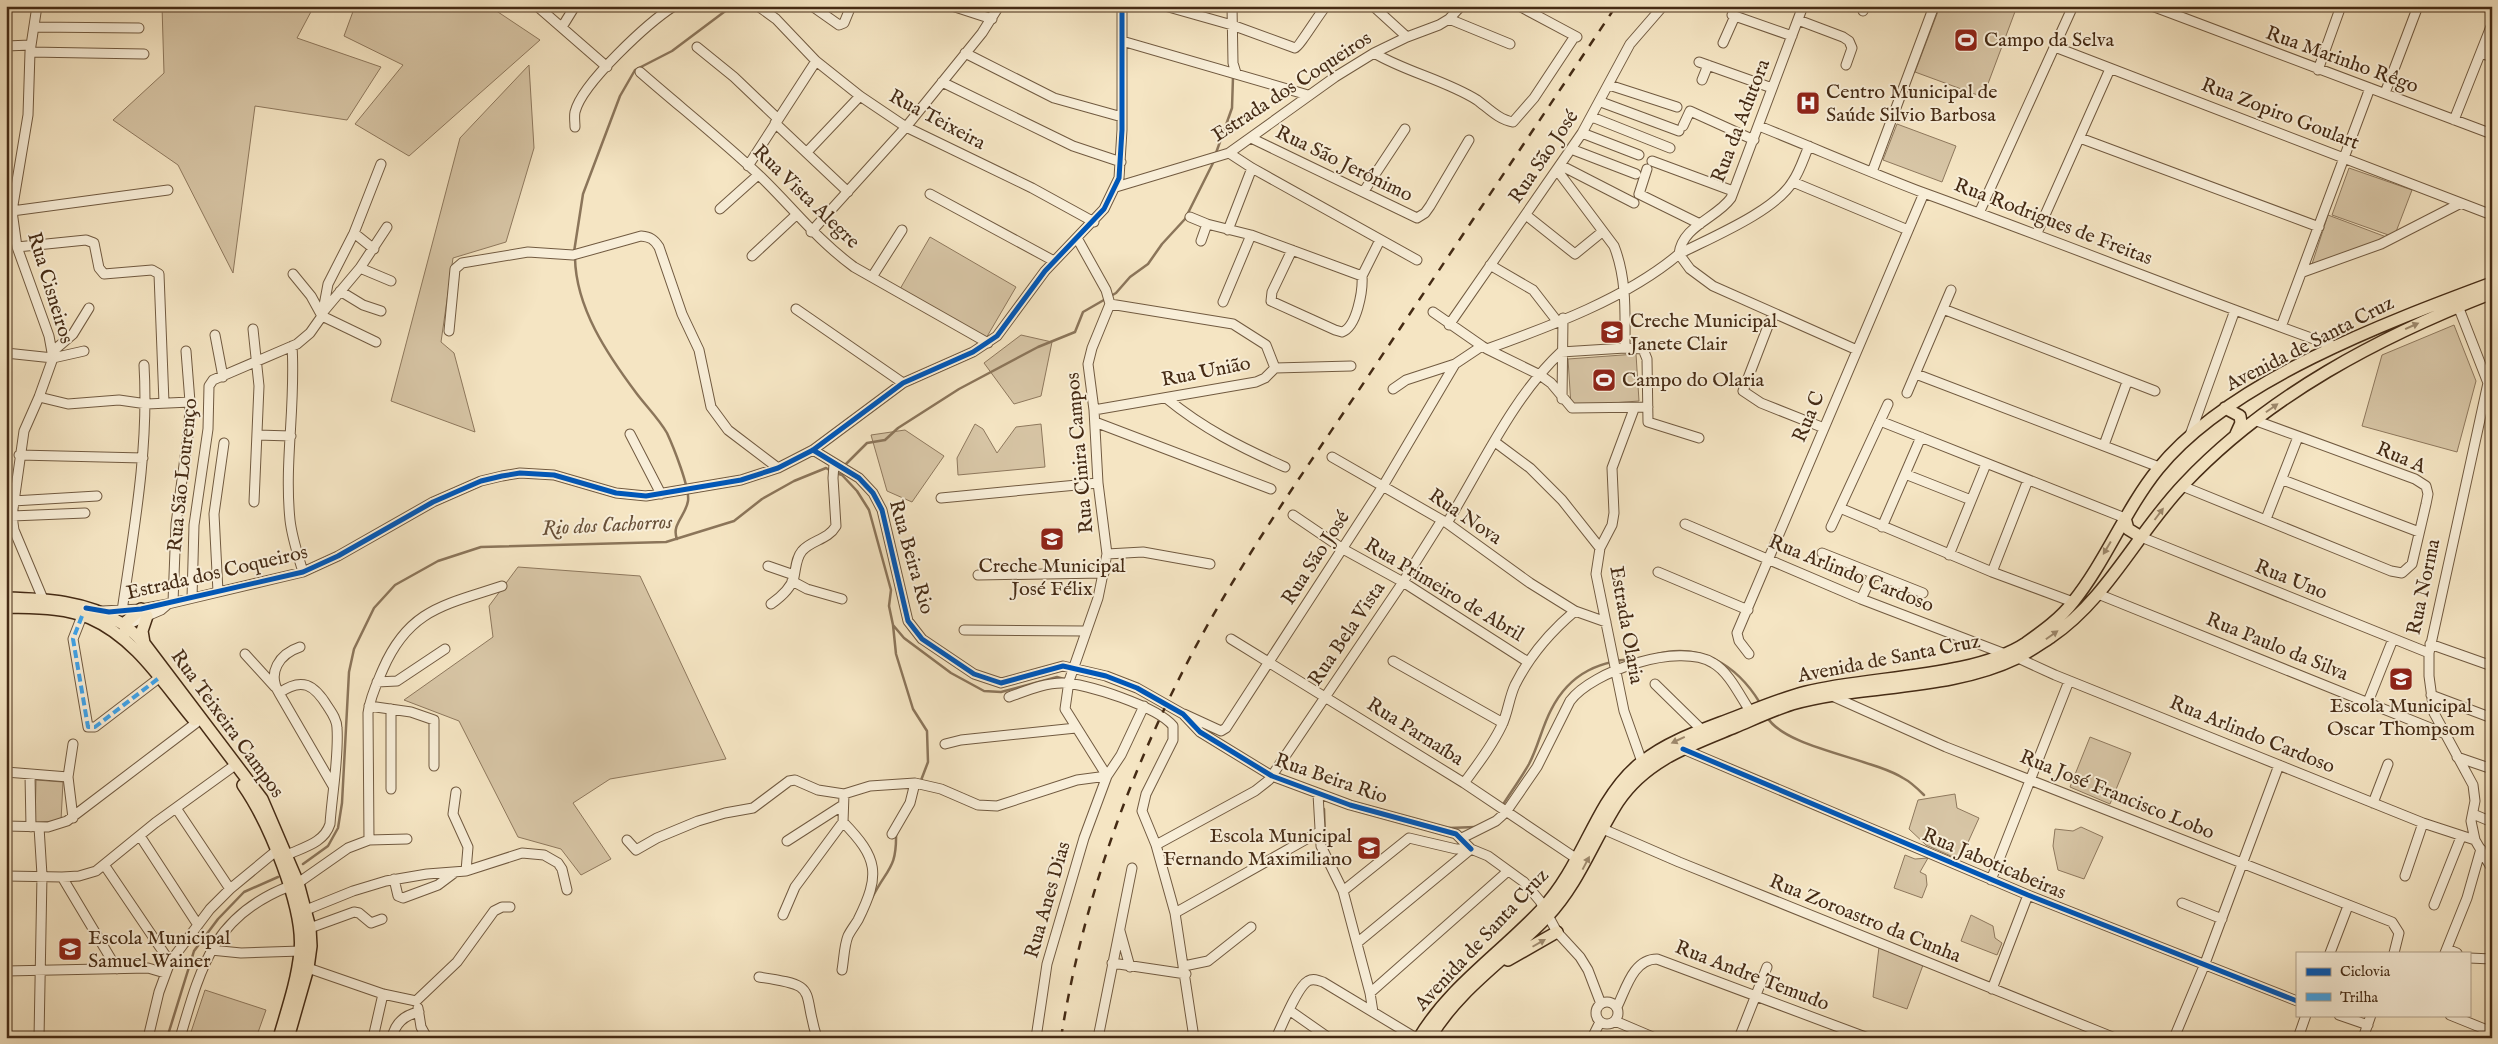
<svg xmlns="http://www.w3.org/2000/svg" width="2498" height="1044" font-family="'IM FELL English',serif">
	<rect width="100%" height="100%" fill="#f5e5c3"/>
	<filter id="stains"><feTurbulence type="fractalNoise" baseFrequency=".004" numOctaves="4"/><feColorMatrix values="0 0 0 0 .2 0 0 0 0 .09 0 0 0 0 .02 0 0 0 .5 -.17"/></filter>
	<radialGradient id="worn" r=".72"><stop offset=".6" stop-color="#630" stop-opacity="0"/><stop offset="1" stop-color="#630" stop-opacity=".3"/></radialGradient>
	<path fill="#d7c5a5" stroke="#8e785d" d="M162 6H314L297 38 381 67 347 120 255 106 233 273 178 165 113 120 164 73Z
		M355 6H489L540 40 409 156 355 124 403 65 344 36Z
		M1940 6H2009L2016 9 1983 97 1915 72Z
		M529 65 534 148 506 242 453 258 441 342 454 353 475 432 391 401 460 138Z
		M1897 124 1956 146 1942 182 1883 160Z
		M2349 168 2412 190 2394 237 2332 215Z
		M2328 215 2389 238 2323 263 2312 264Z
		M930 237 1016 287 985 340 900 289Z
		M2454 325 2476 381 2457 452 2362 426 2382 355Z
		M1021 335 1052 342 1041 396 1014 404 984 363Z
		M1636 354 1639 401 1571 406 1568 359Z
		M975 424 983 429 997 453 1016 427 1041 424 1045 467 958 475 957 458Z
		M905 430 944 456 912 502 887 491 871 435Z
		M518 567 640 576 726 759 610 779 573 803 611 859 581 875 561 849 518 837 459 721 404 700 493 637 489 606Z
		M2090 737 2131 753 2110 804 2070 787Z
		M36 780 63 782 61 821 35 822Z
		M1955 794 1957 808 1979 818 1960 860 1926 845 1909 829 1918 800Z
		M2081 827 2103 837 2084 879 2058 870 2053 846 2055 829 2073 831Z
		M1905 855 1915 859 1928 858 1920 872 1926 875 1927 885 1922 898 1894 888Z
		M1971 915 1993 926 1995 938 2002 943 1997 955 1961 941Z
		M1879 947 1923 965 1907 1009 1873 997Z
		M205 990 266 1010 256 1038H189Z"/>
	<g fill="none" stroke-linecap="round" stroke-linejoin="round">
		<path stroke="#8b755a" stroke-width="2.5" d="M1216 153 1232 108 1233 77
			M574 252 583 194 620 96 635 70 672 51 732 6
			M575 258C576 308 607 354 637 394 646 406 659 419 667 433 673 446 690 488 688 501 686 515 671 525 677 539
			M844 466 867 443 885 440 898 428 959 389 1038 347 1075 332 1083 312 1116 293 1130 277 1148 264 1162 244 1185 219 1214 161
			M836 473 842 475 857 491 869 510 891 590 889 606 893 625 904 638 951 673 984 691 1001 692 1057 677 1064 679
			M893 625 896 654 913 709 927 731 928 762 920 783
			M1654 655C1699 641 1737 665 1760 703
			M1767 717C1785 748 1871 758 1903 778 1911 782 1918 789 1924 795
			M1502 806C1511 792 1521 778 1529 764 1538 747 1542 727 1551 710 1570 672 1601 660 1642 658
			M1324 809 1325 837
			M1449 828 1475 827
			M303 864 328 846 338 828 342 803 349 672 354 649 374 608 395 585 438 561 481 547 666 542 734 521 762 499 794 481 826 468 831 471
			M872 898C887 868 897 869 896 833
			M167 1038 194 951 218 919 244 892 278 877"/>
		<g stroke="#715a40" stroke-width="11">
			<path id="minor" d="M37 6 30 52 28 115 12 211 17 247 49 336 53 358 39 397 24 431 12 516 14 530 43 599
				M537 6 607 67
				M758 6 776 19 816 61 860 96 906 127 1032 188 1094 222
				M812 6 839 25 844 23 851 6
				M952 6 992 19
				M1165 6 1232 25 1295 48C1299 47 1319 14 1326 6
				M1232 6 1233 63 1236 73
				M1373 6 1407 37
				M1519 6 1577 37
				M2152 6 2492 134
				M1863 11 1865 6
				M1732 15 1792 36
				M1449 19 1510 44
				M1798 20 1843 37 1849 41 1852 48 1846 65
				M34 27 139 28
				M562 27 575 6
				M1122 41 1308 95
				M1723 43 1735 16
				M6 46 31 45
				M697 47 734 77 777 118
				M2055 47 2492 215
				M30 52 144 54
				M965 53 1054 98 1122 117
				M1374 53C1406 72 1445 80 1477 100 1488 108 1499 120 1513 122L1534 98 1575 36
				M2481 53 2492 57
				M1699 62 1772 88
				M2318 70 2341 6
				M640 72C680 107 722 140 761 177 794 209 816 239 854 267L988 343
				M1702 80 1708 65
				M942 82 1073 146 1121 162
				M1609 85 1677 107
				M2385 93 2418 6
				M1601 102 1679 131
				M1592 117 1670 148
				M2454 120 2492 24
				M775 123 848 192
				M1683 126 1690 111 1754 140
				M1759 126C1814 148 1869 172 1924 193 2062 243 2198 298 2336 347
				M575 127C575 122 574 117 575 112 582 83 649 22 674 6
				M1582 133 1639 155
				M1251 138 1417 218 1425 213 1430 206 1469 140
				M2080 138 2319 227
				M1809 146C1804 157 1800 171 1793 181 1776 211 1710 238 1679 254L1690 269 1713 286 1857 350
				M1571 149 1636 174
				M807 152 860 96
				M1229 153 1252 168 1417 260
				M1652 161 1733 191
				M1560 165 1634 203
				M748 166 816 61
				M1647 169 1639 194 1700 224
				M1557 170 1614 246C1627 279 1625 313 1625 348
				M1872 172 1934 6
				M1793 182 1908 230
				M1116 187 1229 153 1335 77 1374 53 1407 37 1439 25 1449 19 1461 6
				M1364 191 1405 129
				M930 194 1054 261
				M720 209 758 175
				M12 211 168 190
				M1980 211 2073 6
				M1526 215 1575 254 1602 232
				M1190 217 1207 224 1251 235 1362 276 1380 240
				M1228 230 1252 168
				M811 232 906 127 982 33 999 6
				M354 233 374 249
				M2037 233 2110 69
				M1077 238 1106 290 1110 304 1092 348 1088 364 1094 410 1098 483 1107 554 1098 598 1069 681 1065 709 1107 776
				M1201 241 1207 224
				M17 247 86 240 94 243 99 268 104 274 152 270 159 274 164 403
				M1292 250 1272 292 1271 301 1335 330 1342 332C1357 327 1363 290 1362 276
				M752 256 796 215
				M1490 265 1533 290 1557 321
				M360 268 391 281
				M2303 272 2381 244 2461 203
				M293 274 311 296 322 316 376 342
				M872 277 902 230
				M340 291 363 305 381 311
				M1223 302 1251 235
				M1110 304 1233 324 1266 345 1275 368
				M2458 306 2488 383 2429 653V676L2434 713 2473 785 2475 801 2471 821 2475 840 2492 869
				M796 309 903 383
				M1943 309 2155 391
				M323 312 360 268 387 227
				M1433 312 1482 346
				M1773 313 1743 391 1761 403 1824 428
				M1449 325 1582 133 1630 44 1663 6
				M2281 327 2370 88
				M253 329 259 386 254 502
				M449 331 455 269 462 263 528 252 573 255 641 236C650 237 654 239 659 247L682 314 699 350 711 407 728 430 778 468
				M215 335 223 377
				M292 346C296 404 284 462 290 520 292 538 298 555 303 572
				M1487 349 1540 375 1551 383 1572 408 1648 407
				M52 352 73 334 89 308
				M1561 352 1625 348 1643 349 1647 359 1648 422 1699 438
				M6 353 53 358 84 351
				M1275 368 1351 366
				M1916 374 2159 467
				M1393 389 1406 380 1455 364 1482 346 1487 349C1551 326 1627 298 1679 254 1682 226 1717 218 1731 198L1803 6
				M1907 393 1951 290
				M39 397 68 404 119 400 147 404 190 402
				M1166 398C1204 429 1240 447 1285 467
				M1562 399 1563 318
				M1634 409 1612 468 1614 513 1612 525 1600 548 1596 574 1624 711 1642 762
				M1094 410 1256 382 1265 378 1275 368
				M1880 421 2125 518
				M1095 422 1271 489
				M630 434 661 494
				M257 435 291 436
				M2190 435 2235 310
				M1495 442 1530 468 1562 500 1600 548
				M2104 445 2127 382
				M813 450 859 478 873 493 882 510 908 621 922 639 974 674 1001 683 1063 666 1106 676 1137 688 1183 714 1200 732 1272 776 1350 805 1456 834 1471 849
				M19 455 143 458
				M1332 457 1447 523 1530 583 1575 611
				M1905 474 1971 500
				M2283 480 2419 532
				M2182 486 2391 571 2402 573 2412 564 2426 504 2428 494 2426 486 2415 479 2254 420
				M941 498 1098 483
				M13 501 97 496
				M1840 508 1992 572 2073 602
				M1293 515 1343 549 1403 582 1528 662
				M12 516 85 513
				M2266 519 2298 437
				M1447 523C1482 466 1512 398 1561 352
				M1685 524 1861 599 2005 654
				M1831 527 1888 404
				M1882 527 1921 437
				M2141 537 2429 653
				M1822 553 1923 593
				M1107 554 1143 552 1210 564
				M1949 555 1986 464
				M768 566 794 575
				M1658 572 1748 610
				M1992 572 2028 480
				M978 575 1104 573
				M792 581 807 589 842 599
				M218 592 214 514 224 443
				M2098 594 2443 733
				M192 598 194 525 208 429 209 386 213 380 297 344 310 333 322 316 328 284 354 233 381 164
				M1861 599 1873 574
				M173 602 176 524 189 428 190 402 186 351
				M771 604C781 597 791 588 794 577 796 568 796 558 802 551 811 540 828 540 836 526L833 478 834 464
				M102 611 141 609 168 604 303 572 338 556 433 502 481 481 502 476 520 473 554 475 616 493 646 496 741 480 778 468 813 450 903 383 973 352 997 336 1045 271 1104 209 1119 178 1122 130V6
				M122 611C134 529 149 448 144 365
				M82 616 73 639 88 727H95L159 678
				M126 625 161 610 168 604
				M964 630 1085 631
				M1231 639 1464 783 1577 859
				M2430 644 2492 666
				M245 654 275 687
				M1749 654 1739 641 1737 633 1924 193
				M2018 658 2055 675 2423 823 2475 840
				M1393 661 1503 723
				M377 682 397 681 445 649
				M1655 684 1702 730
				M279 693C267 673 279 654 300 647
				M2431 695 2492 718
				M1832 696 1946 747 2392 922 2399 933 2394 953
				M1009 697C1026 691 1044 683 1062 683 1086 683 1158 707 1173 726V740L1146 794 1142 811 1156 845 1175 913 1194 1038
				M2368 702 2393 639
				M369 706 411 712 434 720V766
				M1184 714 1221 731 1226 728 1383 486 1455 364
				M945 744 961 740 1076 728
				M1683 749 2028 895 2297 1001
				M2457 757 2492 769
				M6 772 68 777
				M30 775 31 827
				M1464 783C1478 764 1492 746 1502 725 1508 712 1509 698 1515 685 1530 655 1550 632 1575 611L1606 622
				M391 789V709
				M456 792 453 814 468 847 466 871
				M1318 794 1321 846 1343 891 1370 993 1373 1012
				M2373 803 2388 764
				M176 808 230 889
				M2473 814 2492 822
				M73 818 68 777 73 744
				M6 826 48 827 67 821 196 723
				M1603 829 1679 862 2115 1038
				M892 834 910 803 915 783
				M140 836 198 925
				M1462 838 1496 821 1506 812 1537 767 1570 701C1592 671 1679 642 1713 663 1729 672 1740 696 1750 711
				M369 840 368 713C370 697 377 683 383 669 409 609 445 605 502 586
				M627 840 636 850 657 838 698 821 725 813 753 808 789 781 795 780 818 790 844 794
				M787 841 843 805
				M1156 845 1255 791 1269 780 1403 582 1442 520
				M287 855C304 847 324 843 330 824 332 794 339 757 337 728 337 720 332 713 328 707 314 684 302 677 279 693L333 786
				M105 866 170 962
				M6 876 62 877 79 876 96 871 155 823 231 768
				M2405 876 2423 823
				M62 877 117 969
				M394 879 398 896 403 898 438 885 454 873
				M1991 880 2069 681
				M298 883 348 848 369 840 407 839
				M1343 891 1409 838 1456 849H1471L1488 856 1524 882 1540 901 1557 932 1580 957 1588 970 1601 1004
				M2182 903 2222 919
				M2434 905 2461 837
				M306 910 353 891 386 881 427 874 466 871 522 853 544 855 558 863 562 869 567 890
				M1175 913 1319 832
				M783 915 795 887 843 822
				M310 928 354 912 359 913 371 923 382 919
				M1120 931 1130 967
				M1357 943 1471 849
				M2447 949 2457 953
				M211 950 241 953 301 951
				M2330 953 2348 906
				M2445 953 2467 898 2481 849
				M2469 958 2492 959
				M1112 963 1186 974
				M1184 966 1208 961 1251 927
				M308 968 383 994 416 1001 457 962 494 911 502 907H510
				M842 970C844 959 844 946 848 936 851 930 855 925 858 920 881 874 878 858 843 822L844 794 870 786 915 783 941 789 978 805 997 806 1077 780 1107 776
				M6 971 148 968 165 973
				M759 977C821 986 801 988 817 1038
				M1992 989 2028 895
				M1370 993 1508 871
				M1596 1013a11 11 0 1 1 22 0a11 11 0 1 1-22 0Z
				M1617 1007C1626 989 1633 959 1657 959L1868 1038
				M418 1008 421 1027 427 1038
				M1289 1010 1329 1038
				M2339 1015 2368 1025
				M2450 1015 2492 1032
				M1615 1021 1655 1038
				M39 1038 42 875 39 827
				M148 1038 159 992 170 962 210 909 230 889 276 851
				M180 1038C201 966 214 915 290 886
				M373 1038 383 994
				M392 1038C395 1023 404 1015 419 1012
				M1036 1038 1047 964 1084 838 1107 776 1121 755 1144 706
				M1098 1038 1132 868
				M1276 1038C1282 1026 1297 987 1308 981 1313 978 1318 980 1323 982L1416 1038
				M1592 1038 1600 1022
				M1739 1038 1767 967
				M2174 1038 2204 966 2279 765
				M2298 1038 2306 1015
				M2363 1038 2371 1015"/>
		</g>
		<g stroke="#452b15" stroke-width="14">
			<path id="major" d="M2225 408 2240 416 2241 423 2236 434
				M2125 518 2128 529 2141 537
				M6 598C45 599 87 601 121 623 129 628 137 636 144 643L262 799 298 883 310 928 311 946 308 968 288 1038
				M6 607C34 608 64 607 90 618 136 638 163 683 194 720
				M125 633 126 622 141 609
				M144 643 142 631 147 616
				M243 785C268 821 305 908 300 952 297 982 287 1010 279 1038
				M1508 960 1557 932
				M1419 1038C1450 986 1501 953 1542 909 1571 878 1585 839 1606 804 1616 788 1627 773 1642 762 1667 742 1699 731 1728 720 1754 710 1779 699 1806 692 1870 676 1973 678 2026 643 2043 631 2061 618 2073 602 2106 561 2125 510 2158 469 2229 381 2387 322 2492 283
				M1430 1038C1458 989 1509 957 1547 917 1579 883 1593 841 1618 802 1646 760 1691 745 1735 727 1754 719 1773 710 1792 704 1864 684 1949 691 2017 658 2029 652 2040 644 2051 637 2108 598 2137 533 2184 484 2268 395 2379 337 2492 293"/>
		</g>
		<use href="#minor" stroke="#f8eed8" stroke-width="9"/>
		<use href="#major" stroke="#f5e5c3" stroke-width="11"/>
		<path stroke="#452b15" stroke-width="2.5" stroke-dasharray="9 9" stroke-linecap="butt" d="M1061 1038C1085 885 1144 732 1222 600 1269 520 1323 444 1375 366 1455 246 1536 126 1616 6"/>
		<path stroke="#3fa3ea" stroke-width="4" stroke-dasharray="8 4" stroke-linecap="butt" d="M82 616 73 639 88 727H95L159 678"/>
		<g stroke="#f8eed8" stroke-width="8">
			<path id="cycleway" d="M813 450 859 478 873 493 882 510 908 621 922 639 974 674 1001 683 1063 666 1106 676 1137 688 1183 714 1200 732 1272 776 1350 805 1456 834 1471 849
				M86 608 109 612 141 609 303 572 338 556 433 502 481 481 502 476 520 473 554 475 616 493 646 496 741 480 778 468 813 450 903 383 973 352 997 336 1045 271 1104 209 1119 178 1122 130V6
				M1683 749 2028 895 2297 1001"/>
		</g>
		<use href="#cycleway" stroke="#0057b8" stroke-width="5"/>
	</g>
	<defs><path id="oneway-solid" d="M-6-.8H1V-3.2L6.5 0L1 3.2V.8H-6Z" transform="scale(1.25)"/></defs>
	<g fill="#9d886c">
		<use href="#oneway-solid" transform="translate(2412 326) rotate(-24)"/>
		<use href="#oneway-solid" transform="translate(2272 408) rotate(-35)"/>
		<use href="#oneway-solid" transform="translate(2159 514) rotate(-53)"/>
		<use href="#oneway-solid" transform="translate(2107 548) rotate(121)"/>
		<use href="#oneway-solid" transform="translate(2052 635) rotate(-35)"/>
		<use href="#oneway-solid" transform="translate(1678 740) rotate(155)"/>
		<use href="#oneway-solid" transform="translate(1586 863) rotate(-62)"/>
		<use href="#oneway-solid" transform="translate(1539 943) rotate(-30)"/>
	</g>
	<defs>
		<g id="stadium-square" transform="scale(1.25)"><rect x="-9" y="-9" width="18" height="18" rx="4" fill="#8f2418" stroke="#f8eed8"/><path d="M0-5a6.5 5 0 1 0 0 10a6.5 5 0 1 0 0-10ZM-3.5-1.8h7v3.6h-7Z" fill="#fff"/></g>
		<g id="hospital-square" transform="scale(1.25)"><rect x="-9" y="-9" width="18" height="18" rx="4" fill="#8f2418" stroke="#f8eed8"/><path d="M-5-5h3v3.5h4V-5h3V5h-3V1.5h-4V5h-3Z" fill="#fff"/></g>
		<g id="school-square" transform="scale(1.25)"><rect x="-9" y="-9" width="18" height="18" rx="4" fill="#8f2418" stroke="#f8eed8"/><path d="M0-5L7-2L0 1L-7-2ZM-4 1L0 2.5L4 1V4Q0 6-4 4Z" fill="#fff"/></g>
	</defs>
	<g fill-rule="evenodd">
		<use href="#stadium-square" x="1966" y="40"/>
		<use href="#hospital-square" x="1808" y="103"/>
		<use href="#school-square" x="1612" y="332"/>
		<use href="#stadium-square" x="1604" y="380"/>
		<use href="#school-square" x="1052" y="539"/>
		<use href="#school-square" x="2401" y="679"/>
		<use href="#school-square" x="1369" y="848"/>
		<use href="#school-square" x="70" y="949"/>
	</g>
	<g text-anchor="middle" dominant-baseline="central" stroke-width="4" stroke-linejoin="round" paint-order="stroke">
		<g font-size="20" fill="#452b15" stroke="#f8eed8" text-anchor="start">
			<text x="1984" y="40">Campo da Selva</text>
			<text x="1826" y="92">Centro Municipal de<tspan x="1826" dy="23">Saúde Silvio Barbosa</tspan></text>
			<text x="1630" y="321">Creche Municipal<tspan x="1630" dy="23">Janete Clair</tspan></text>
			<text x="1622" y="380">Campo do Olaria</text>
			<text x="1052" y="566" text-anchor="middle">Creche Municipal<tspan x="1052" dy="23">José Félix</tspan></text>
			<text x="2401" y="706" text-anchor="middle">Escola Municipal<tspan x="2401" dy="23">Oscar Thompsom</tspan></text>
			<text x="1352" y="836" text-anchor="end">Escola Municipal<tspan x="1352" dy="23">Fernando Maximiliano</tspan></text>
			<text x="88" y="938">Escola Municipal<tspan x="88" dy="23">Samuel Wainer</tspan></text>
		</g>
		<g font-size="20" fill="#452b15" stroke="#f8eed8">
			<text transform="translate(2342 60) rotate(20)">Rua Marinho Rêgo</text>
			<text transform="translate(1292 87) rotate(-33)">Estrada dos Coqueiros</text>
			<text transform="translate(2280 114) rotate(21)">Rua Zopiro Goulart</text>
			<text transform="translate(937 120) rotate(28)">Rua Teixeira</text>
			<text transform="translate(1741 121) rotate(-69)">Rua da Adutora</text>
			<text transform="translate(1544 157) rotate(-56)">Rua São José</text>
			<text transform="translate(1344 164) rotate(26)">Rua São Jerônimo</text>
			<text transform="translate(806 197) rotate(44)">Rua Vista Alegre</text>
			<text transform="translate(2053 222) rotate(21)">Rua Rodrigues de Freitas</text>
			<text transform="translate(50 288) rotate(73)">Rua Cisneiros</text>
			<text transform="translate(2310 344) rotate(-27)">Avenida de Santa Cruz</text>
			<text transform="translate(1206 372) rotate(-11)">Rua União</text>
			<text transform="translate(1809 417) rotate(-67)">Rua C</text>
			<text transform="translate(1080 453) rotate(-95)">Rua Cinira Campos</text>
			<text transform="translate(2401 458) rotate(23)">Rua A</text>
			<text transform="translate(183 475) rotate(-84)">Rua São Lourenço</text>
			<text transform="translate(1465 517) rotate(34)">Rua Nova</text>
			<text transform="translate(911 557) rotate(74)">Rua Beira Rio</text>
			<text transform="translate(1316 558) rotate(-57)">Rua São José</text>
			<text transform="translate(217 573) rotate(-13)">Estrada dos Coqueiros</text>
			<text transform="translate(1851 574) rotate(22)">Rua Arlindo Cardoso</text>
			<text transform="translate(2291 580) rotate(22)">Rua Uno</text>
			<text transform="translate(2424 587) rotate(-78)">Rua Norma</text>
			<text transform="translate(1444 590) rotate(31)">Rua Primeiro de Abril</text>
			<text transform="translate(1626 625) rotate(80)">Estrada Olaria</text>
			<text transform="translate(1347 634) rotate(-56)">Rua Bela Vista</text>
			<text transform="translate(2277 647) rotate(22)">Rua Paulo da Silva</text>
			<text transform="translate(1889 659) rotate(-11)">Avenida de Santa Cruz</text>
			<text transform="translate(227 724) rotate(54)">Rua Teixeira Campos</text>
			<text transform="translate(1415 732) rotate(32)">Rua Parnaíba</text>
			<text transform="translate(2252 735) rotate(22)">Rua Arlindo Cardoso</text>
			<text transform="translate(1331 779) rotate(19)">Rua Beira Rio</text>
			<text transform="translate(2117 795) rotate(22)">Rua José Francisco Lobo</text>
			<text transform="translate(1994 864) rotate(23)">Rua Jaboticabeiras</text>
			<text transform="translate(1048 900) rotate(-74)">Rua Anes Dias</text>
			<text transform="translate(1865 919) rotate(22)">Rua Zoroastro da Cunha</text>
			<text transform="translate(1482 940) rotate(-47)">Avenida de Santa Cruz</text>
			<text transform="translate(1752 976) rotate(21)">Rua Andre Temudo</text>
		</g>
		<g font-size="21" font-style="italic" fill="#685038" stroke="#f8eed8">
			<text transform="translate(607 526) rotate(-3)">Rio dos Cachorros</text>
		</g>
	</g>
	<rect width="2498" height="1044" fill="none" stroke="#f5e5c3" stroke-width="25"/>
	<rect x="8" y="8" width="2483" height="1029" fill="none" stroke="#452b15" stroke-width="2.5"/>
	<rect x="12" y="12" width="2473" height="1019" fill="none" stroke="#452b15"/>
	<rect x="2296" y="952" width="175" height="65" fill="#f8eed8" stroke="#b0a08a"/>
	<rect x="2306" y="968" width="25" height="8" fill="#0057b8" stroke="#b0a08a"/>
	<text x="2340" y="976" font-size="15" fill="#452b15">Ciclovia</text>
	<rect x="2306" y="993" width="25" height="8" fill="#3fa3ea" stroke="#b0a08a"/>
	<text x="2340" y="1002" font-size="15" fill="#452b15">Trilha</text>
	<rect width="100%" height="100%" filter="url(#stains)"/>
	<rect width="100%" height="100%" fill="url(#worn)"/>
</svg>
